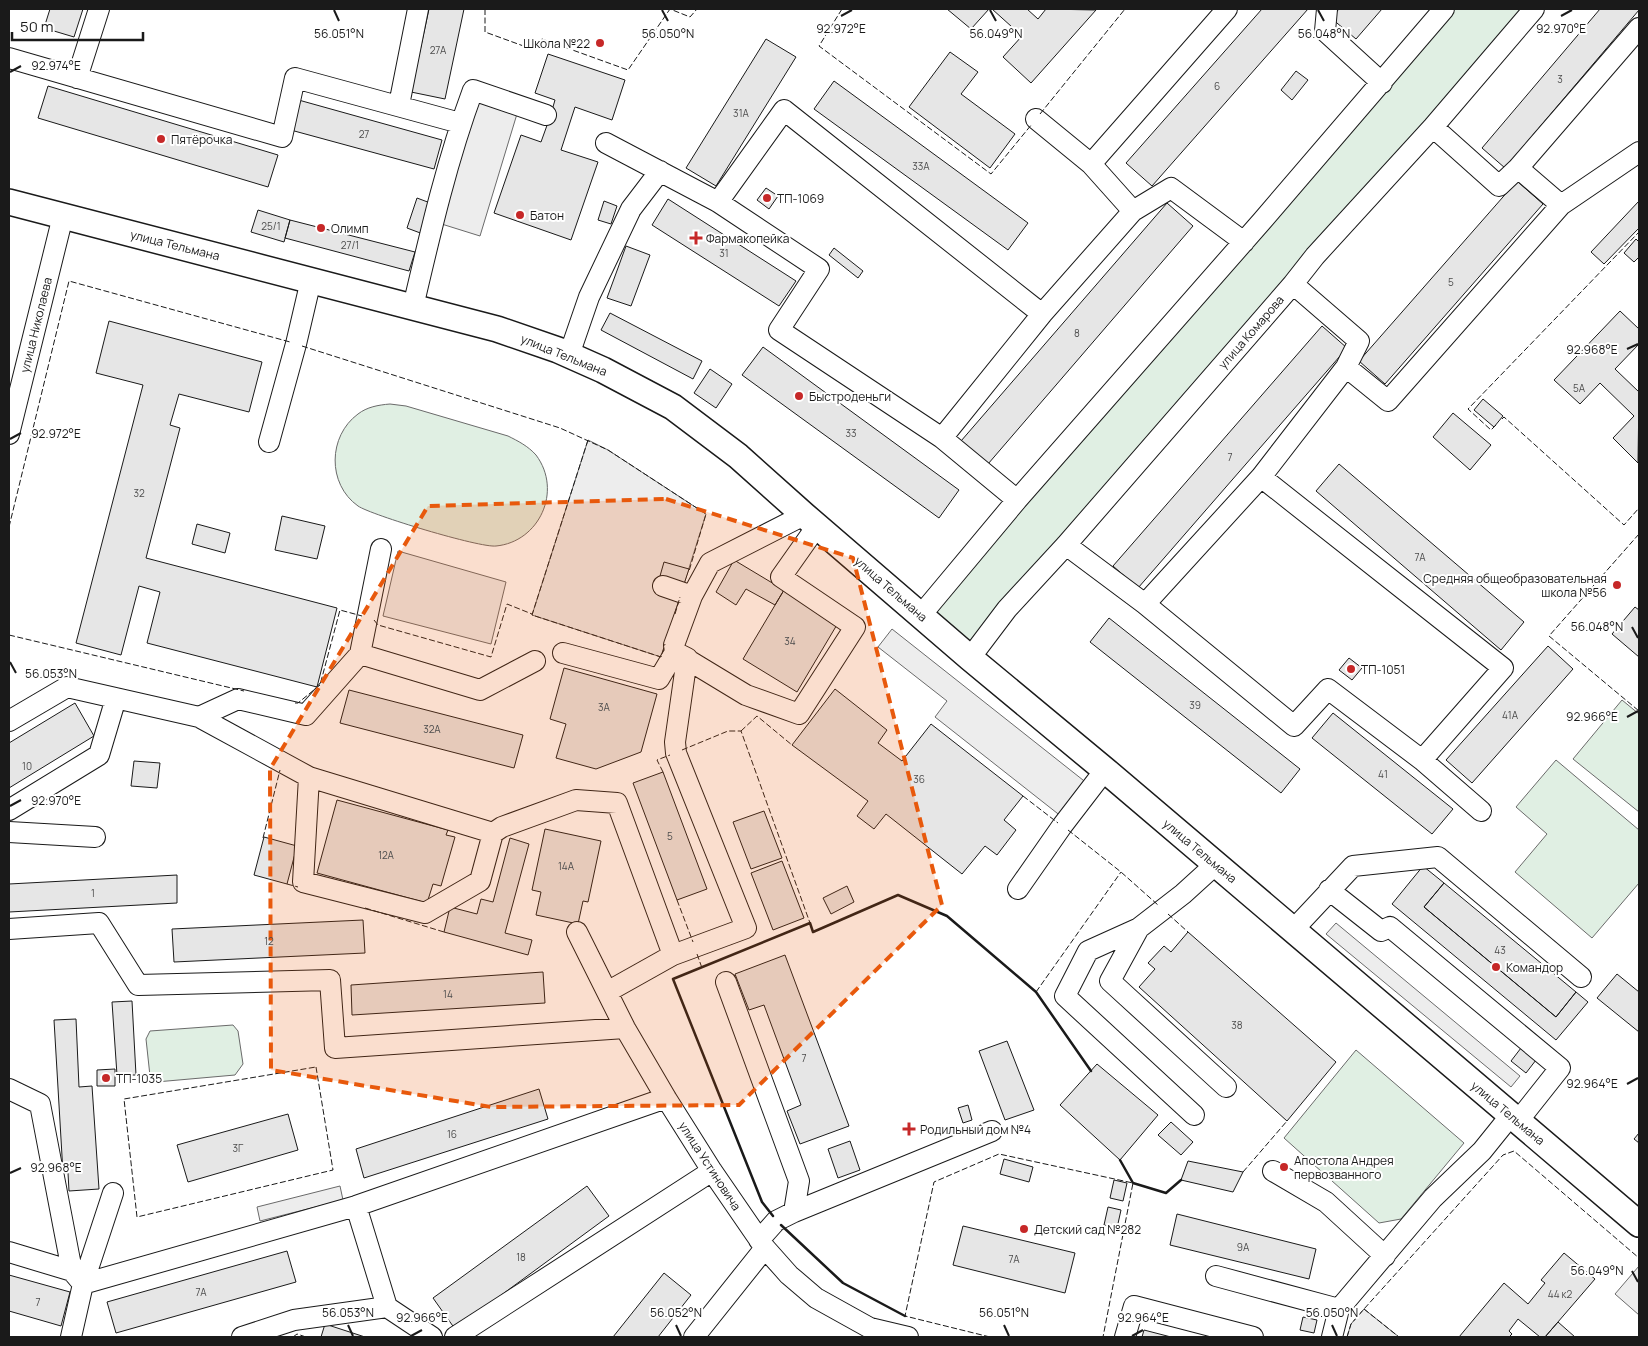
<svg xmlns="http://www.w3.org/2000/svg" width="1648" height="1346" font-family="Manrope,sans-serif">
	<rect width="100%" height="100%" fill="#fff"/>
	<path fill="#e0efe3" stroke="#6a6a6a" d="M1444 9H1534L970 658 921 615Z
		M390 404 406 406 508 436C518 441 528 446 536 455 563 491 539 542 496 546 480 548 371 515 358 506 327 484 328 436 358 414 367 407 378 405 390 404Z
		M1622 700 1639 714V812L1573 759Z
		M1556 760 1639 830V883L1592 938 1515 872 1547 834 1516 807Z
		M233 1025 238 1031 243 1064 235 1075 156 1082 150 1076 146 1039 150 1031Z
		M1356 1050 1464 1143 1401 1219 1379 1223 1284 1138Z"/>
	<path fill="#ededed" stroke="#6a6a6a" d="M472 89 520 104 480 236 432 221Z
		M588 440 608 450 706 514 661 657 532 615Z
		M398 551 506 582 491 644 383 616Z
		M892 629 1088 784 1062 817 935 717 947 701 878 647Z
		M1336 923 1520 1076 1511 1087 1326 934Z
		M340 1186 343 1200 260 1221 257 1207Z
		M1639 1266V1315L1615 1294Z
		M1364 1309 1399 1337H1347L1351 1324Z"/>
	<path fill="#e6e6e6" stroke="#1a1a1a" d="M50 9H83L74 37 44 28Z
		M429 9H464L445 99 411 92Z
		M947 9H989L971 29Z
		M992 9H1027L1038 19 1046 9 1096 10 1031 83 1003 57 1022 36Z
		M1262 9H1308L1152 186 1126 163Z
		M1339 9H1382L1356 39 1331 18Z
		M1600 9H1639V10L1505 168 1482 148Z
		M766 39 796 57 716 186 686 168Z
		M950 52 978 72 961 94 1015 134 990 168 909 107Z
		M548 54 625 80 612 120 575 107 561 150 598 162 571 240 494 213 521 135 541 142 550 117 555 100 535 93Z
		M1296 71 1308 80 1292 100 1281 90Z
		M834 81 1028 223 1008 250 814 109Z
		M48 86 278 155 268 187 38 118Z
		M295 99 442 140 434 169 287 129Z
		M1517 181 1543 204 1385 384 1359 361Z
		M766 188 778 196 769 209 757 200Z
		M417 198 433 204 423 234 407 228Z
		M668 199 796 281 779 306 652 225Z
		M604 201 617 206 611 224 598 220Z
		M1639 201V228L1604 264 1591 252Z
		M1167 203 1193 226 988 464 961 441Z
		M258 210 290 220 284 242 251 232Z
		M290 220 415 252 409 271 285 238Z
		M1636 239 1639 242V257L1634 262 1624 253Z
		M626 246 650 255 631 306 607 298Z
		M834 248 863 271 858 278 829 255Z
		M1620 311 1639 329V344L1615 369 1639 392 1638 463 1613 438 1634 416 1600 383 1580 404 1554 380Z
		M610 313 702 361 693 379 601 330Z
		M109 321 262 362 249 412 179 394 170 425 180 428 146 558 337 608 317 687 147 643 160 592 139 586 121 655 76 643 143 385 96 373Z
		M1322 326 1347 348 1138 588 1113 566Z
		M763 347 959 490 939 518 742 375Z
		M710 369 732 384 716 408 694 393Z
		M1483 399 1503 416 1494 427 1474 410Z
		M1453 413 1491 445 1470 470 1433 437Z
		M1339 464 1524 622 1501 650 1316 491Z
		M282 516 325 526 317 559 275 550Z
		M197 524 230 533 225 553 192 544Z
		M734 560 784 590 775 605 746 589 736 605 716 592Z
		M664 562 689 569 684 584 660 576Z
		M784 590 838 623 797 692 743 659Z
		M1635 607 1639 610V657L1612 634Z
		M1109 618 1300 769 1281 793 1090 642Z
		M1548 646 1573 669 1472 783 1446 760Z
		M1349 658 1362 668 1352 680 1339 670Z
		M564 668 657 694 641 752 596 769 556 758 566 724 550 719Z
		M835 689 887 730 878 743 902 761 931 724 1023 796 1004 820 1016 830 997 855 985 846 962 874 886 814 874 829 857 816 868 801 792 745Z
		M349 690 523 735 514 768 340 723Z
		M75 703 94 736 9 788V743Z
		M1333 713 1453 809 1432 834 1312 738Z
		M134 761 160 763 157 788 131 786Z
		M663 772 707 889 677 900 633 783Z
		M337 800 448 830 446 835 455 837 441 886 433 884 427 903 317 873Z
		M764 811 782 858 751 869 733 822Z
		M545 829 601 841 588 902 583 901 578 924 536 915 541 892 532 890Z
		M264 837 297 846 287 884 254 875Z
		M510 838 529 844 505 933 532 940 528 955 444 932 450 907 477 914 481 899 493 902Z
		M782 861 804 918 773 930 751 873Z
		M1423 866 1444 883 1424 907 1556 1017 1576 992 1588 1002 1556 1040 1392 904Z
		M177 875V903L9 912V884Z
		M1444 883 1576 992 1556 1017 1424 907Z
		M847 886 854 902 831 914 823 898Z
		M363 920 365 953 174 962 172 929Z
		M1188 932 1336 1062 1287 1121 1139 987 1155 969 1148 963 1164 946 1171 952Z
		M785 955 849 1126 800 1144 787 1111 801 1105 764 1005 749 1010 735 974Z
		M543 972 545 1003 352 1015 351 985Z
		M1617 974 1639 992V1032L1597 998Z
		M132 1001 136 1075H117L112 1002Z
		M76 1019 79 1087 92 1086 99 1189 69 1191 68 1173H63L54 1020Z
		M1007 1041 1034 1110 1005 1120 979 1051Z
		M1521 1048 1536 1060 1526 1073 1511 1061Z
		M1097 1064 1158 1115 1120 1160 1060 1105Z
		M115 1069V1086H97V1070Z
		M539 1089 548 1119 364 1178 356 1149Z
		M968 1105 972 1120 963 1123 958 1108Z
		M288 1114 298 1150 188 1182 177 1145Z
		M1171 1122 1193 1142 1181 1155 1158 1135Z
		M1639 1133V1143L1634 1139Z
		M850 1141 860 1170 838 1178 828 1149Z
		M1004 1159 1033 1167 1029 1182 1000 1174Z
		M1188 1161 1243 1172 1233 1192 1181 1180Z
		M1114 1180 1127 1183 1123 1201 1110 1198Z
		M587 1186 609 1216 455 1329 433 1298Z
		M1108 1207 1121 1210 1117 1228 1104 1225Z
		M1177 1214 1316 1249 1309 1279 1170 1245Z
		M963 1226 1075 1253 1065 1293 953 1265Z
		M287 1251 296 1282 116 1333 107 1302Z
		M1564 1253 1595 1279 1545 1337H1540L1518 1319 1509 1331 1512 1334 1509 1337H1459L1504 1283 1528 1304 1545 1283 1541 1280Z
		M664 1273 691 1295 658 1337H613Z
		M9 1275 70 1292 61 1326 9 1311Z
		M1303 1317 1317 1320 1314 1333 1300 1330Z
		M1558 1322 1575 1337H1545Z
		M325 1324 365 1337H321Z
		M1144 1330 1171 1337H1142Z"/>
	<g fill="none" stroke-linecap="round" stroke-linejoin="round">
		<g stroke="#1a1a1a" stroke-width="22">
			<path id="minor" d="M1327 9 1325 31 1382 83
				M9 58 282 137 295 78 460 123
				M77 78 99 9
				M399 105 418 9
				M1036 119 1091 164
				M1433 127 1499 186 1518 168 1639 28
				M606 143 718 202 819 269 779 330 942 438 1017 500
				M718 202 784 110 1042 314
				M1561 205 1639 152
				M1133 211 1091 164 1227 9
				M1293 284 1359 341 1346 367
				M413 307C430 234 447 160 473 90L546 115
				M569 355 589 297 631 209 660 171
				M9 434 63 216
				M942 438 1042 314 1133 211 1171 188 1244 242
				M269 442 296 344 311 280
				M1261 477 1503 668 1422 760
				M1066 545 1145 604 1261 477 1346 367 1388 401 1561 205 1518 168
				M663 586 692 596
				M1145 604 1294 726 1328 689 1422 760 1481 811
				M921 615 1017 500 1262 221 1444 9
				M675 652 746 695 799 714 855 627 781 577 817 526
				M563 653 659 679 675 652 674 645 692 596 710 563 804 515
				M360 654 381 549
				M970 658 1007 609 1066 545 1293 284 1315 256 1433 127 1534 9
				M199 717 309 777 493 833 480 881 425 913 303 882 309 777
				M9 721 67 687 199 717 238 699 306 715 360 654 480 690 535 661
				M9 810 99 755 116 698
				M9 832 95 837
				M493 833 502 827 576 800 617 803 673 955 607 992
				M1216 864 1183 894 1139 928 1110 981 1226 1087
				M1018 889 1062 826 1105 770
				M1329 890 1381 931 1390 927 1560 1068 1518 1121
				M1139 928 1088 951 1065 996 1194 1115
				M9 929 99 923 138 985 330 980 335 1048 625 1028
				M1293 930 1353 866 1438 857 1581 977
				M577 932 625 1028 666 1098 712 1171 765 1248 789 1275 816 1298 870 1328 908 1337
				M673 955 746 928 676 753 675 742 687 658 677 653
				M726 982 799 1181 794 1212 776 1221 759 1240
				M9 1089 40 1104 72 1271
				M1273 1171 1326 1202 1385 1256
				M356 1206 387 1307 432 1337
				M794 1212 992 1131
				M9 1252 72 1271 83 1284 356 1206 666 1098
				M1216 1276 1339 1309
				M71 1337 83 1284 113 1193
				M242 1337 294 1320 387 1307
				M455 1337 712 1171
				M694 1337 765 1248
				M1125 1337 1134 1306 1253 1337
				M1332 1337 1339 1309 1433 1198 1482 1151 1511 1115"/>
		</g>
		<g stroke="#1a1a1a" stroke-width="28">
			<path id="major" d="M9 202 497 329 558 350 603 370 673 407 738 456 804 515 970 658 1105 770 1639 1224"/>
		</g>
		<use href="#minor" stroke="#fff" stroke-width="20"/>
		<use href="#major" stroke="#fff" stroke-width="25"/>
		<path stroke="#1a1a1a" stroke-width="1" stroke-dasharray="6 2.5" stroke-linecap="butt" d="M485 9V32L529 48 542 39 628 70 670 9 690 17 697 9
			M842 9 819 46 991 174 1032 124
			M1040 114 1125 9
			M302 346 560 428 608 450 706 514 689 571
			M1502 419 1504 417 1624 525 1639 508
			M1496 425 1491 430 1468 409 1639 232
			M588 440 532 615 661 657 665 644
			M9 527 69 281 290 342
			M1639 534 1549 636 1639 711
			M675 614 680 597
			M374 620 378 625 491 657 507 604 532 614
			M9 635 244 691
			M295 703H298L320 685 340 610 362 616
			M741 731 757 716 792 745
			M682 750 728 731H741L810 923
			M663 772 657 760 670 755
			M1023 796 1058 823
			M1068 830 1121 872 1158 905
			M263 838 280 770
			M287 884 298 887
			M677 900 693 942
			M365 908 444 932
			M1168 914 1188 932
			M697 954 702 968
			M1036 992 1121 872
			M316 1067 333 1170 137 1217 124 1099Z
			M1243 1172 1287 1121
			M1364 1309 1399 1337
			M293 1337 297 1334 306 1337
			M990 1337 905 1316 934 1182 999 1154 1133 1183 1103 1337
			M1347 1337 1351 1324 1364 1309 1503 1155 1514 1151 1639 1258"/>
		<path stroke="#1a1a1a" stroke-width="2.5" d="M1120 1160 1133 1183 1166 1193 1181 1180
			M773 1216 762 1202 673 979 810 923 813 932 898 895 947 916 1036 992 1091 1071
			M781 1225 843 1283 905 1316"/>
	</g>
	<path fill="#e8590c" fill-opacity="0.2" stroke="#e8590c" stroke-width="4" stroke-dasharray="10 6" stroke-linejoin="round" d="M666 499 853 558 942 905 739 1105 491 1107 271 1070 270 769 428 506Z"/>
	<path fill="none" stroke="#1a1a1a" stroke-width="2" d="M334 10 339 21M662 10 668 21M990 10 996 21M1318 10 1324 21M841 16 852 10M1561 16 1572 10M10 72 21 66M1627 349 1638 344M10 439 21 433M1632 627 1638 638M10 662 16 673M1627 717 1638 711M10 806 21 800M1627 1084 1638 1078M10 1173 21 1168M1632 1271 1638 1282M348 1325 353 1336M676 1325 681 1336M1004 1325 1009 1336M1332 1325 1337 1336M411 1336 422 1330M1132 1336 1143 1330"/>
	<g fill="#c62828" stroke="#fff" stroke-width="2">
		<circle cx="600" cy="43" r="5"/>
		<circle cx="161" cy="139" r="5"/>
		<circle cx="767" cy="198" r="5"/>
		<circle cx="520" cy="215" r="5"/>
		<circle cx="321" cy="228" r="5"/>
		<path d="M693.5 230.5h5v5h5v5h-5v5h-5v-5h-5v-5h5z"/>
		<circle cx="799" cy="396" r="5"/>
		<circle cx="1617" cy="585" r="5"/>
		<circle cx="1351" cy="669" r="5"/>
		<circle cx="1496" cy="967" r="5"/>
		<circle cx="106" cy="1078" r="5"/>
		<path d="M906.5 1121.5h5v5h5v5h-5v5h-5v-5h-5v-5h5z"/>
		<circle cx="1284" cy="1167" r="5"/>
		<circle cx="1024" cy="1229" r="5"/>
	</g>
	<g text-anchor="middle" dominant-baseline="central" stroke-width="4" stroke-linejoin="round" paint-order="stroke">
		<g font-size="10" fill="#4d4d4d">
			<text x="438" y="50">27А</text>
			<text x="1560" y="79">3</text>
			<text x="1217" y="86">6</text>
			<text x="741" y="113">31А</text>
			<text x="364" y="134">27</text>
			<text x="921" y="166">33А</text>
			<text x="271" y="226">25/1</text>
			<text x="350" y="245">27/1</text>
			<text x="724" y="253">31</text>
			<text x="1451" y="282">5</text>
			<text x="1077" y="333">8</text>
			<text x="1579" y="388">5А</text>
			<text x="851" y="433">33</text>
			<text x="1230" y="457">7</text>
			<text x="139" y="493">32</text>
			<text x="1420" y="557">7А</text>
			<text x="790" y="641">34</text>
			<text x="1195" y="705">39</text>
			<text x="604" y="707">3А</text>
			<text x="1510" y="715">41А</text>
			<text x="432" y="729">32А</text>
			<text x="27" y="766">10</text>
			<text x="1383" y="774">41</text>
			<text x="919" y="779">36</text>
			<text x="670" y="836">5</text>
			<text x="386" y="855">12А</text>
			<text x="566" y="866">14А</text>
			<text x="93" y="893">1</text>
			<text x="269" y="941">12</text>
			<text x="1500" y="950">43</text>
			<text x="448" y="994">14</text>
			<text x="1237" y="1025">38</text>
			<text x="804" y="1058">7</text>
			<text x="452" y="1134">16</text>
			<text x="238" y="1148">3Г</text>
			<text x="1243" y="1247">9А</text>
			<text x="521" y="1257">18</text>
			<text x="1014" y="1259">7А</text>
			<text x="201" y="1292">7А</text>
			<text x="1560" y="1294">44 к2</text>
			<text x="38" y="1302">7</text>
		</g>
		<g font-size="12" fill="#1a1a1a" stroke="#fff" text-anchor="start">
			<text x="590" y="43" text-anchor="end">Школа №22</text>
			<text x="171" y="139">Пятёрочка</text>
			<text x="777" y="198">ТП-1069</text>
			<text x="530" y="215">Батон</text>
			<text x="331" y="228">Олимп</text>
			<text x="706" y="238">Фармакопейка</text>
			<text x="809" y="396">Быстроденьги</text>
			<text x="1607" y="578" text-anchor="end">Средняя общеобразовательная<tspan x="1607" dy="14">школа №56</tspan></text>
			<text x="1361" y="669">ТП-1051</text>
			<text x="1506" y="967">Командор</text>
			<text x="116" y="1078">ТП-1035</text>
			<text x="920" y="1129">Родильный дом №4</text>
			<text x="1294" y="1160">Апостола Андрея<tspan x="1294" dy="14">первозванного</tspan></text>
			<text x="1034" y="1229">Детский сад №282</text>
		</g>
		<g font-size="12" fill="#1a1a1a" stroke="#fff">
			<text transform="translate(175 245) rotate(14)">улица Тельмана</text>
			<text transform="translate(36 325) rotate(-76)">улица Николаева</text>
			<text transform="translate(1251 332) rotate(-49)">улица Комарова</text>
			<text transform="translate(564 355) rotate(22)">улица Тельмана</text>
			<text transform="translate(891 589) rotate(41)">улица Тельмана</text>
			<text transform="translate(1200 851) rotate(40)">улица Тельмана</text>
			<text transform="translate(1508 1113) rotate(40)">улица Тельмана</text>
			<text transform="translate(710 1166) rotate(57)">улица Устиновича</text>
		</g>
	</g>
	<g font-size="12" text-anchor="middle" fill="#1a1a1a" stroke="#fff" stroke-width="4" stroke-linejoin="round" paint-order="stroke">
		<text x="841" y="33">92.972°E</text>
		<text x="1561" y="33">92.970°E</text>
		<text x="339" y="38">56.051°N</text>
		<text x="668" y="38">56.050°N</text>
		<text x="996" y="38">56.049°N</text>
		<text x="1324" y="38">56.048°N</text>
		<text x="56" y="70">92.974°E</text>
		<text x="1592" y="354">92.968°E</text>
		<text x="56" y="438">92.972°E</text>
		<text x="1597" y="631">56.048°N</text>
		<text x="51" y="678">56.053°N</text>
		<text x="1592" y="721">92.966°E</text>
		<text x="56" y="805">92.970°E</text>
		<text x="1592" y="1088">92.964°E</text>
		<text x="56" y="1172">92.968°E</text>
		<text x="1597" y="1275">56.049°N</text>
		<text x="348" y="1317">56.053°N</text>
		<text x="676" y="1317">56.052°N</text>
		<text x="1004" y="1317">56.051°N</text>
		<text x="1332" y="1317">56.050°N</text>
		<text x="422" y="1322">92.966°E</text>
		<text x="1143" y="1322">92.964°E</text>
	</g>
	<rect width="1648" height="1346" fill="none" stroke="#1a1a1a" stroke-width="20"/>
	<path d="M12 32v8h131v-8" fill="none" stroke="#1a1a1a" stroke-width="2.5"/>
	<text x="20" y="32" font-size="15" fill="#1a1a1a" stroke="#ffffff" stroke-width="4" paint-order="stroke">50 m</text>
</svg>
